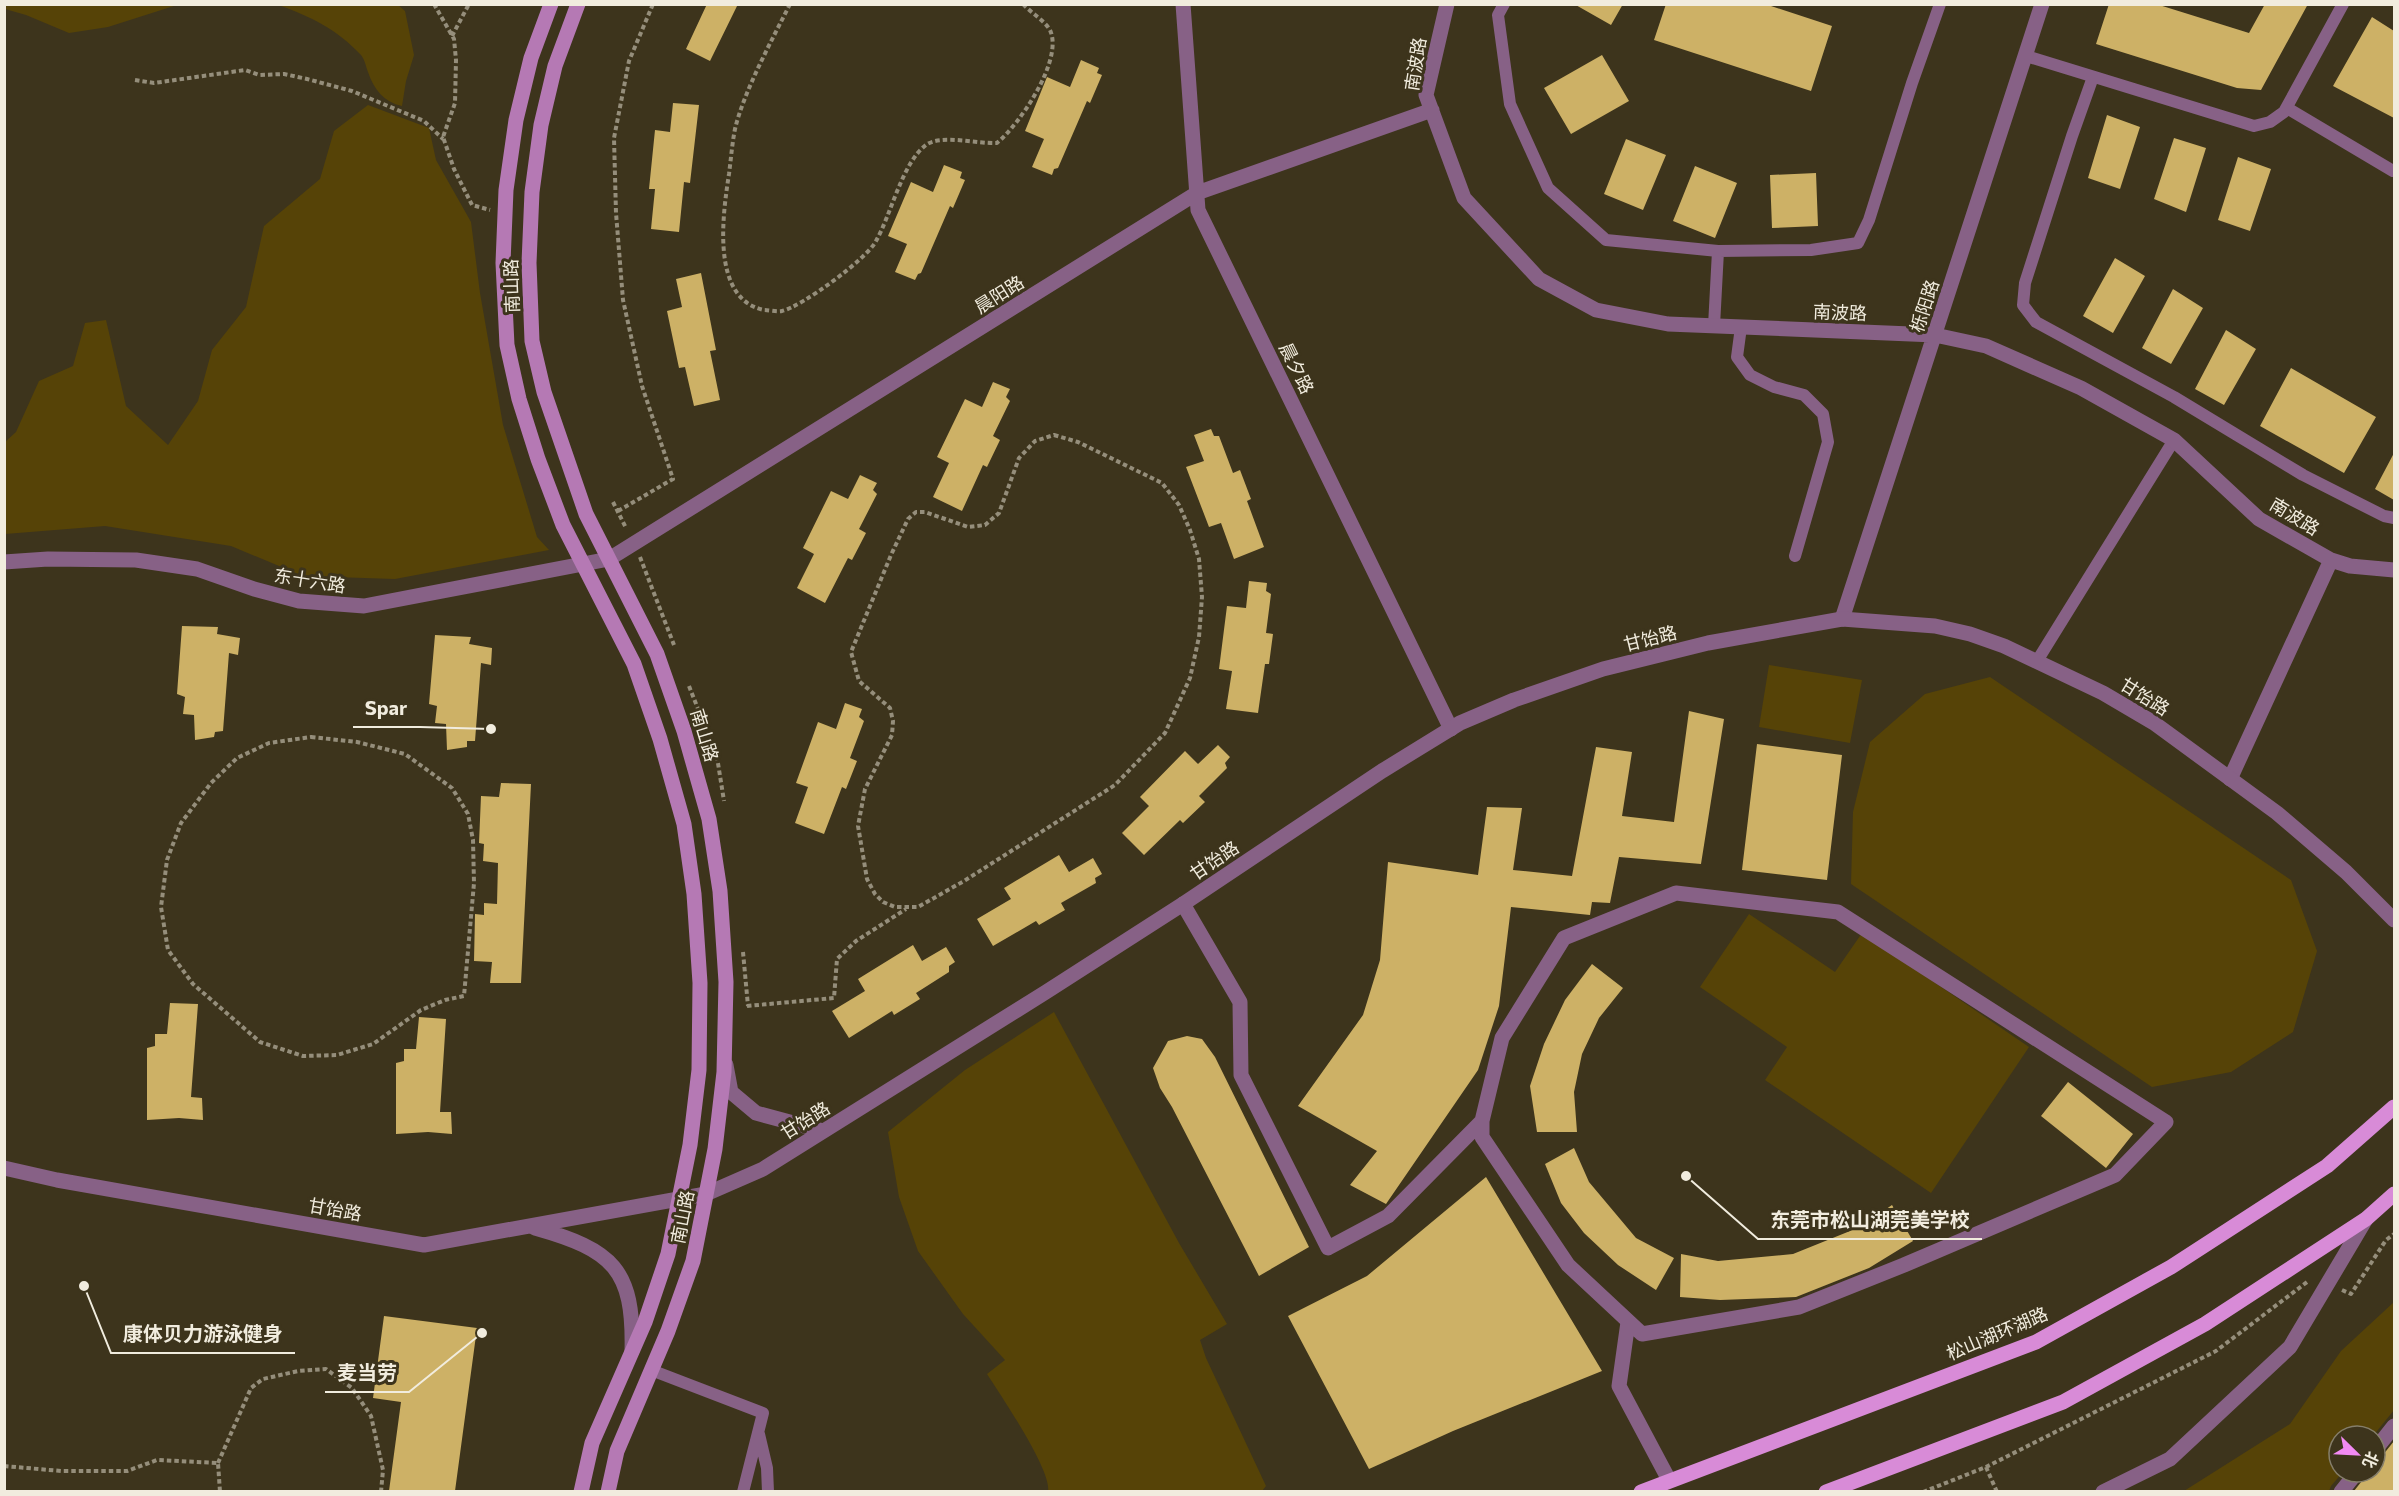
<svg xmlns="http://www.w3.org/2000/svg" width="2399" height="1496" font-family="Commissioner,'Noto Sans SC',sans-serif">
	<rect width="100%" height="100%" fill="#3d341c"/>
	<path fill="#564307" d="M4 5 5 4 177 5 108 27 69 33 26 15 5 9Z
		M278 5H398L405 11 414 55 406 81 402 106C384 102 374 90 368 72 366 67 365 60 361 55 338 30 310 16 278 5Z
		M368 105 429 128 436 160 471 222 480 293 503 425 537 537 549 550 395 579 303 576 231 546 105 526 5 534V442L16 432 39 381 73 366 85 323 106 320 126 406 168 445 198 401 212 350 246 307 264 226 320 179 334 131Z
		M1769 665 1862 680 1850 743 1759 727Z
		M1990 677 2291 880 2317 951 2293 1032 2231 1072 2152 1087 1851 884 1853 812 1870 742 1925 694Z
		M1749 914 1835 972 1862 933 2029 1047 1931 1193 1765 1080 1787 1047 1700 987Z
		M1054 1012 1179 1243 1227 1324 1200 1340 1206 1358 1266 1486 1262 1491H1048C1052 1471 1000 1394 987 1374L1005 1360 963 1314 918 1251 899 1197 888 1132 965 1070Z
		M2394 1302V1410L2373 1436H2339V1472H2343L2331 1486 2329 1491H2184L2290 1424 2341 1351Z"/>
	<path fill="#cdb166" d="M707 4H738L710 61 686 49Z
		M1574 4H1623L1611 25Z
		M1666 4H1765L1832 26 1811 91 1654 40Z
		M2109 4H2156L2249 33 2265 4H2308L2261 90 2237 88 2096 44Z
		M2372 17 2394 31V118L2333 86Z
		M1602 55 1629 101 1571 134 1544 88Z
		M1081 60 1099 68 1097 73 1102 75 1090 103 1087 101 1058 168 1054 169 1052 175 1032 167 1044 139 1025 131 1047 77 1070 87Z
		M673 103 699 105 690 183 684 182 679 232 651 229 655 189H649L655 130 670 132Z
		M2107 115 2140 127 2120 189 2088 178Z
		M2174 138 2206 148 2186 212 2154 199Z
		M1626 139 1666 155 1643 210 1604 194Z
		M2238 157 2271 169 2250 231 2218 220Z
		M944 165 962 172 960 178 965 180 953 208 950 206 921 273 918 274 915 280 895 272 907 244 888 236 911 182 933 192Z
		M1695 166 1737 183 1715 238 1673 221Z
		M1816 173 1818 226 1772 228 1770 175Z
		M2115 258 2145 276 2113 333 2083 316Z
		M701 273 716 350 710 351 720 400 694 406 685 367 679 368 667 311 682 307 676 279Z
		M2173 289 2203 308 2171 364 2142 348Z
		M2226 330 2256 349 2224 405 2195 389Z
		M2291 368 2376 417 2344 473 2260 426Z
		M993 382 1010 389 1006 397 1010 401 993 436 1000 440 987 467 983 465 962 511 933 497 949 463 937 457 965 399 982 407Z
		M1211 429 1214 436H1219L1233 473 1240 470 1251 499 1247 501 1264 547 1234 559 1221 523 1209 527 1186 467 1204 461 1194 435Z
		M2394 453V500L2375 489Z
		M860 475 877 483 873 490 877 494 859 529 866 533 852 560 848 558 825 603 797 588 814 554 803 548 831 491 848 499Z
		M1249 581 1267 583 1266 591 1271 594 1266 633 1273 634 1269 664H1265L1258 713 1226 709 1232 671 1219 669 1227 606 1246 608Z
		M182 626 218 627 217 634 240 638 238 655 229 653 223 731 215 732 214 737 195 740 194 715 183 714 185 697 177 694Z
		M435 635 471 637 469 644 492 648 491 665 481 663 475 741H467V747L447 750 446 724 435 723 437 706 429 704Z
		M845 703 862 709 859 717 864 721 850 758 857 761 846 789 842 787 824 834 795 823 808 787 796 783 818 722 836 729Z
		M1689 711 1724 719 1701 864 1619 857 1610 903 1592 902 1590 915 1511 907 1499 1006 1478 1070 1386 1204 1350 1185 1377 1151 1298 1106 1363 1015 1380 960 1388 862 1478 875 1487 807 1522 808 1513 870 1572 876 1596 747 1632 752 1622 816 1674 822Z
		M1757 744 1842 755 1827 880 1742 870Z
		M1218 745 1230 757 1225 763 1227 768 1199 796 1205 802 1183 823 1180 820 1144 855 1122 833 1149 806 1140 797 1185 751 1198 764Z
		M501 783 531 784 521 983H490L492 962 474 961 475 914 484 915V903L497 904 498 863 483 861 484 844 479 843 481 796 499 797Z
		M1059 855 1069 872 1093 858 1102 874 1095 878 1096 883 1061 903 1065 910 1039 925 1036 921 993 946 977 919 1011 899 1004 888Z
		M913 945 922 961 946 947 955 962 949 966V972L916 993 920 999 894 1015 892 1011 849 1038 832 1011 865 991 858 979Z
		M1592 964 1623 988 1599 1018 1582 1054 1574 1092 1577 1132H1537L1530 1086 1544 1044 1565 1000Z
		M170 1003 198 1004 191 1097 202 1098 203 1120 179 1118 147 1120V1048L155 1046V1034H167Z
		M419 1017 446 1019 440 1112H451L452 1134 428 1132 396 1134V1063L404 1061V1049H416Z
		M1187 1036 1202 1039 1215 1057 1309 1247 1259 1276 1172 1107 1160 1088 1153 1068 1168 1041Z
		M2068 1082 2133 1134 2106 1168 2041 1116Z
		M1574 1148 1589 1182 1636 1238 1674 1258 1656 1290 1618 1265 1584 1233 1561 1203 1545 1164Z
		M1486 1177 1602 1371 1453 1431 1369 1469 1288 1316 1367 1276Z
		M1892 1205 1913 1241 1869 1268 1796 1297 1720 1300 1680 1297 1681 1254 1718 1261 1793 1254 1860 1227Z
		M384 1316 477 1328 455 1491H389L401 1402 373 1398Z
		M2394 1441V1491H2354L2369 1472H2375V1465Z"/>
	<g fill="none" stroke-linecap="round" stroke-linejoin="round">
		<path stroke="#958e7b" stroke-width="4" stroke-dasharray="4.5 3" stroke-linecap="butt" d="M434 4 454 39 456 60 455 103 443 137 454 169 472 205 490 210
			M790 4C772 40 744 91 735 129 732 144 731 159 729 174 723 213 710 299 764 310 769 310 777 312 782 311 801 307 867 259 876 241 891 215 902 163 926 145 941 134 977 144 997 143 1019 125 1064 60 1050 30 1044 20 1031 13 1023 4
			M452 36 469 4
			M135 80 154 83 245 70 259 75 284 74 307 79 352 91 424 121 443 139
			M1054 435 1078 442 1162 483 1179 505 1190 530 1199 559 1202 597 1199 637 1190 678 1165 733 1115 785 964 881 918 907H895L883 902 875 894 867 879 858 826 865 789 892 735 893 721 890 708 859 681 851 652 891 555 908 519 916 512H925L968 527 985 525 999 513 1019 458 1035 441Z
			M613 502 626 528
			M618 511 673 479 642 386 623 300 616 213 614 138 629 61 653 4
			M640 557 674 645
			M689 686 717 757 724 801
			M311 737 357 742 405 754 452 788 468 814 473 840 474 883 464 996 445 1000 421 1010 373 1044 337 1055 303 1056 260 1042 193 984 168 950 161 907 167 860 181 823 211 783 237 758 269 743Z
			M743 952 748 1006
			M747 1006 834 998 837 959 856 941 906 909
			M2342 1290 2351 1294 2386 1240 2394 1234
			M218 1463 251 1388 263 1379 298 1371 326 1369 352 1388 371 1416 383 1470 381 1492
			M4 1466 61 1471H127L157 1460 218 1463 220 1492
			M1986 1467 1997 1492
			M1923 1492 1986 1467 2216 1351 2307 1282"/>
		<path stroke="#876186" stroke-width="12" d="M1504 4 1498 15 1510 104 1548 188 1606 240 1718 251 1714 326
			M2026 56 2254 126 2270 122 2284 112 2343 4
			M2093 77 2072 136 2025 283 2023 305 2036 322 2174 397 2303 475 2384 516 2394 518
			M2287 108 2393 171
			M1718 251 1811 250 1858 243 1869 220 1912 83 1940 4
			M1741 327 1737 357 1750 375 1774 387 1804 395 1823 414 1828 442 1795 556
			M2037 661 2174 440
			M651 1370 763 1413 743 1492
			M759 1434 767 1468 768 1492"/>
		<path stroke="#876186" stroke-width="15" d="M1183 4 1198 210 1451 729
			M1447 4 1426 95 1464 198 1539 279 1596 310 1668 324 1935 335 1986 346 2081 388 2174 440 2259 519 2331 560 2350 566 2394 570
			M4 562 48 559 136 560 197 569 254 589 299 601 364 606 609 559 1197 193 1432 110
			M1842 619 2042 4
			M2230 779 2331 560
			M1676 893 1838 912 2166 1122 2115 1175 1904 1265 1799 1307 1642 1334 1568 1265 1482 1137V1121L1502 1038 1564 938Z
			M1183 904 1240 1002 1241 1075 1328 1248 1388 1216 1482 1121
			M1628 1322 1619 1386 1669 1480
			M2375 1450 2394 1426
			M2103 1492 2170 1459 2290 1347 2366 1219
			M2341 1492 2357 1472"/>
		<path stroke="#876186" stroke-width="15" d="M726 1065 731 1092 756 1113 823 1131
			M4 1168 57 1180 424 1245 706 1194 763 1169 1046 992 1183 904 1382 771 1460 723 1514 700 1603 669 1708 643 1842 619 1935 626 1970 634 2004 646 2103 693 2154 723 2277 813 2346 872 2394 920
			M535 1228C613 1250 634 1269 632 1351"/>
		<path stroke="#b579b4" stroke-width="15" d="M551 4 531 58 516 120 506 190 503 263 507 345 519 399 538 459 563 525 634 664 660 739 684 824 694 894 700 983 699 1070 690 1145 668 1254 645 1322 592 1443 581 1492
			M578 4 555 66 541 125 532 192 529 263 532 341 544 392 586 514 657 654 684 731 709 819 720 891 726 982 724 1072 715 1149 693 1261 668 1331 617 1451 608 1492"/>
		<path stroke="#d88bd7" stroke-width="15" d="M1641 1492 2036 1342 2171 1267 2327 1166 2394 1107
			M1826 1492 2063 1402 2205 1324 2366 1219 2394 1194"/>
	</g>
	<g text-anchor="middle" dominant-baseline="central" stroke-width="6" stroke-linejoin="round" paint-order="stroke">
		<g font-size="18" fill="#f1ecde" stroke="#3d341c">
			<text transform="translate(1415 64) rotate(-81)">南波路</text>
			<text transform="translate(511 286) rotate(-92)">南山路</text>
			<text transform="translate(999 294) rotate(-32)">晨阳路</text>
			<text transform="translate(1924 306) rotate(-72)">栎阳路</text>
			<text transform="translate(1840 312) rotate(2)">南波路</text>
			<text transform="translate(1297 368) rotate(64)">晨夕路</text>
			<text transform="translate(2295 516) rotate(31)">南波路</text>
			<text transform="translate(310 580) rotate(9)">东十六路</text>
			<text transform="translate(1650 638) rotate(-14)">甘饴路</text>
			<text transform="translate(2145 696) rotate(32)">甘饴路</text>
			<text transform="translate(705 735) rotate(73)">南山路</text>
			<text transform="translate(1214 860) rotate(-34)">甘饴路</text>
			<text transform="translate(805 1120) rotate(-32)">甘饴路</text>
			<text transform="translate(335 1209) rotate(10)">甘饴路</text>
			<text transform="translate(682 1217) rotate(-79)">南山路</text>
			<text transform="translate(1997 1333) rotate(-23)">松山湖环湖路</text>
		</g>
	</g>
	<path fill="none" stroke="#f1ecde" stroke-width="2" d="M491 729L420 727H353M1686 1176L1758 1239H1982M84 1286L111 1353H295M482 1333L409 1392H325"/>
	<g fill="#f1ecde" stroke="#3d341c" stroke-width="2">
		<circle cx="491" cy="729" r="6"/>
		<circle cx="1686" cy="1176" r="6"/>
		<circle cx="84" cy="1286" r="6"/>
		<circle cx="482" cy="1333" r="6"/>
	</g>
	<g font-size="20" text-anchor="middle" font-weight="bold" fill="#f1ecde" stroke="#3d341c" stroke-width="6" stroke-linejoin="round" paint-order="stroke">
		<text x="386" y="715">Spar</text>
		<text x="1870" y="1227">东莞市松山湖莞美学校</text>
		<text x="203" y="1341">康体贝力游泳健身</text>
		<text x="367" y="1380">麦当劳</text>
	</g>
	<rect width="2399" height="1496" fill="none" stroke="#f1ecde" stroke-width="12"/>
	<g transform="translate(2357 1454) rotate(114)"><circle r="28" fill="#3d341c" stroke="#857e6a" stroke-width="1.5"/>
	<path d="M0-4.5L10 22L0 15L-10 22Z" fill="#f28af3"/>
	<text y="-9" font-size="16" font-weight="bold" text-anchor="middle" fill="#f1ecde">北</text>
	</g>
</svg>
